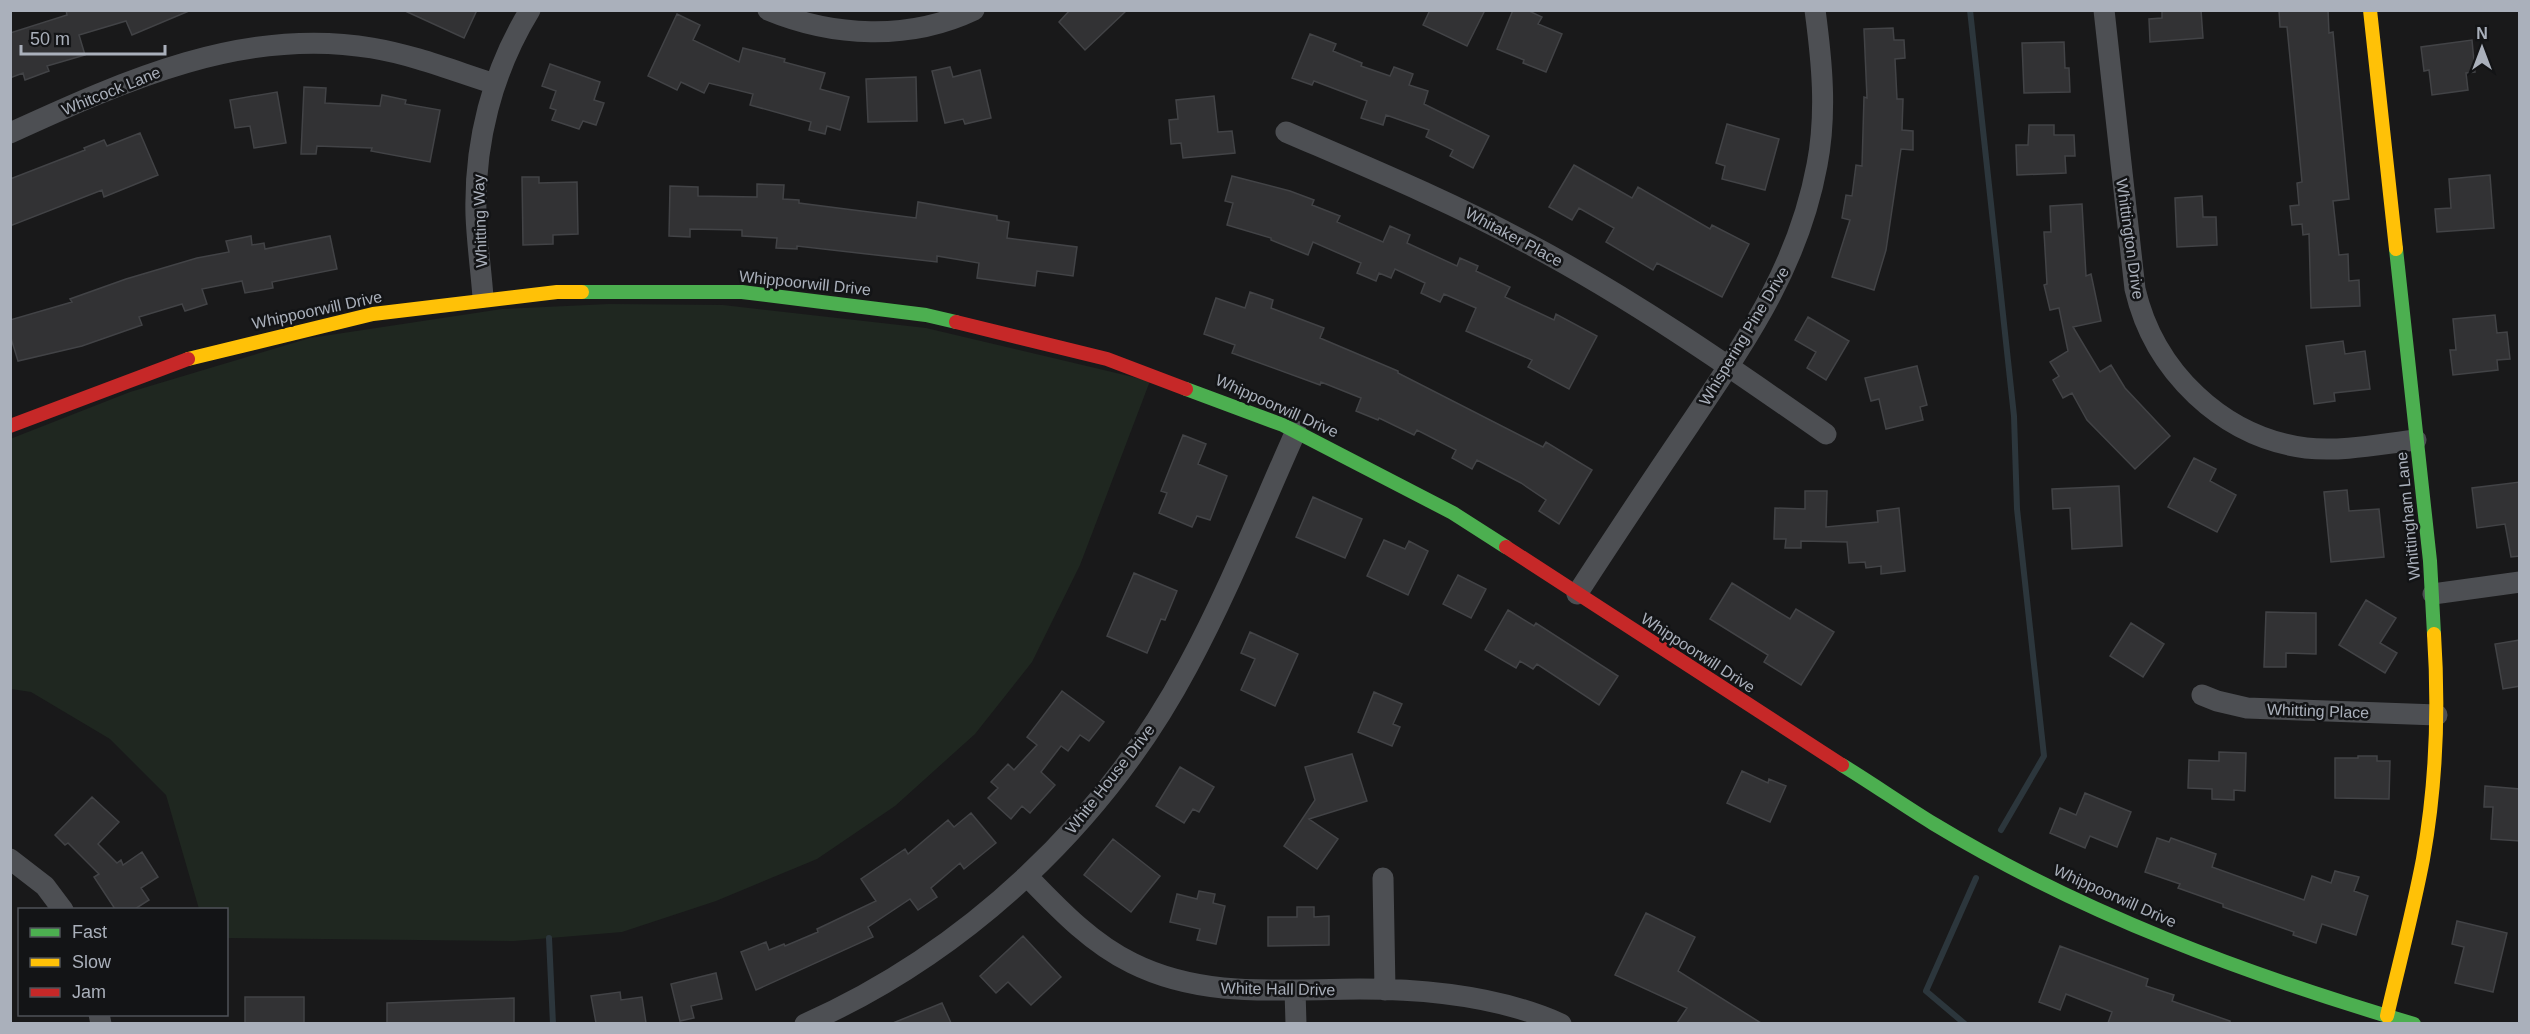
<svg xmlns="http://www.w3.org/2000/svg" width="2530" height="1034" font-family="Arial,sans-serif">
	<rect width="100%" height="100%" fill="#19191a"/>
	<path fill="#1f2720" d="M609 304 723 305 926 328 1150 381 1080 565 1032 662 975 734 895 806 817 859 716 901 622 932 514 941 227 938 226 910 199 909 166 795 110 739 31 692 11 689 10 439 130 392 310 338 502 309Z"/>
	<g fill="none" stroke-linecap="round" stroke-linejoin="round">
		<path stroke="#2c363c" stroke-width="6" d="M1970 10 2014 416 2017 509 2044 756 2001 830
			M549 938 553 1024
			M1965 1024 1926 991 1976 878"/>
	</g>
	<path fill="#323234" stroke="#424346" stroke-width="1.5" d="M66 10H189V11L132 35 126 21 79 35 85 55 47 66 49 71 25 80 23 73 10 78V33L67 15Z
		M403 10H477L464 38Z
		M1070 10H1127L1085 50 1059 22Z
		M1430 10H1485L1467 46 1423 25Z
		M1513 10H1527L1542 17 1538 24 1562 34 1546 72 1523 63 1524 60 1497 49Z
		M2162 10H2201L2203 38 2150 42 2149 19 2162 18Z
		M2279 10H2328L2329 33 2333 32 2349 199 2333 201 2339 255 2348 254 2349 281 2359 280 2360 306 2311 308 2309 234 2303 235 2302 224 2292 225 2290 206 2299 205 2297 183 2302 182 2287 27H2280Z
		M677 14 700 25 693 40 739 62 743 48 785 59 784 62 825 73 820 89 849 97 840 130 827 126 825 134 809 130 811 122 750 105 753 94 709 83 704 93 681 82 677 90 648 76Z
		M1893 28 1894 40H1904L1905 58 1895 59 1897 99H1903L1902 130 1913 131V150L1901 149 1886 250 1874 290 1832 277 1850 220 1842 218 1846 195 1852 196 1856 165 1862 166 1864 97 1867 98 1864 29Z
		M1310 34 1336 44 1333 51 1362 63 1361 66 1390 76 1394 67 1413 74 1409 85 1428 91 1424 104 1489 136 1473 168 1450 156 1453 150 1426 137 1429 130 1386 115 1383 125 1361 118 1367 101 1314 81 1312 85 1292 78Z
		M2472 40 2475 72 2466 73 2468 90 2432 95 2429 70 2424 71 2421 47Z
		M2064 42 2065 68H2069L2070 92 2024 93 2022 43Z
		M550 64 600 82 594 100 604 103 596 125 583 121 579 129 552 120 556 110 550 108 556 91 542 86Z
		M950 67 953 77 980 70 991 118 965 124 963 119 945 123 932 71Z
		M916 77 917 121 868 122 866 79Z
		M304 87 326 88 325 103 380 106 382 95 406 100 405 104 440 110 430 162 371 151 372 148 317 146 316 154H301Z
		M277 92 286 143 254 148 250 126 235 128 230 100Z
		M1214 96 1218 132 1232 131 1235 153 1183 158 1181 143 1171 144 1169 120 1178 119 1176 100Z
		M1727 124 1779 139 1765 190 1722 179 1725 166 1716 163Z
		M2029 125H2054V135H2074L2075 156H2065L2066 173 2017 175 2016 145H2028Z
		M140 133 158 175 104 197 102 190 10 226V179L85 150 84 148 104 140 107 146Z
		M1574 165 1632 198 1638 187 1710 229 1712 225 1749 244 1722 297 1657 263 1653 270 1606 242 1614 228 1579 208 1572 220 1549 207Z
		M2490 175 2494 228 2437 232 2435 209 2451 208 2449 179Z
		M1232 176 1290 191 1314 200 1312 205 1340 216 1337 222 1383 242 1390 226 1410 235 1407 243 1457 266 1460 258 1478 266 1476 271 1510 287 1505 297 1554 320 1556 314 1597 336 1569 389 1528 367 1532 360 1466 331 1476 308 1444 294 1440 302 1421 293 1425 283 1395 269 1391 278 1379 273 1376 281 1357 273 1361 263 1313 242 1308 255 1271 240V238L1227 225 1233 203 1225 201Z
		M522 177H539V183L577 182 578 234 553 235V244L523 245Z
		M757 184 784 185 783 199 799 200V203L916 218 918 202 997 216V220L1009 222 1007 238 1077 247 1073 276 1037 271 1035 286 977 278 979 263 937 256V262L797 246V249L776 248 777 238 742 236V230L690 229V237L669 236 670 186 698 187V196L757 197Z
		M2202 196 2203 217H2216L2217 245 2177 247 2175 198Z
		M2082 204 2086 276 2091 274 2101 321 2073 327 2100 372 2111 365 2125 388 2170 436 2135 469 2087 420 2072 393 2063 398 2053 380 2059 376 2050 362 2068 351 2059 308 2050 310 2044 285 2047 284 2044 232H2051L2050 206Z
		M251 236 252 245 264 243 265 249 330 236 337 269 272 282 273 288 245 293 242 281 202 289 207 304 185 311 182 304 139 317 142 325 82 346 18 361 10 335V320L72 302 70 299 126 279 197 258 229 252 226 241Z
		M1250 292 1273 300 1271 308 1324 328 1320 338 1398 371V373L1543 447 1546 442 1592 470 1559 524 1539 511 1546 500 1521 483 1477 460 1472 469 1452 458 1456 450 1417 430 1414 435 1379 418 1378 420 1356 411 1361 398 1321 382 1320 385 1232 353 1235 345 1204 334 1216 298 1245 308Z
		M2495 315 2497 333 2507 332 2510 359 2497 360 2498 370 2453 375 2450 350H2456L2453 319Z
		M1808 317 1849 341 1826 380 1807 368 1816 352 1795 340Z
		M2343 341 2345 354 2365 351 2370 389 2334 393 2335 401 2314 404 2306 346Z
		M1917 366 1927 405 1920 407 1923 420 1886 429 1879 399 1871 401 1865 378Z
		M1183 435 1206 444 1198 464 1227 476 1210 520 1197 516 1192 527 1159 513 1167 493 1161 491Z
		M2194 458 2216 469 2210 481 2236 495 2217 532 2168 507Z
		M2520 482V556L2511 557 2505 524 2477 528 2472 488Z
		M2119 486 2122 546 2072 549 2070 508 2053 509 2052 489Z
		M2347 490 2349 511 2379 509 2384 557 2331 562 2324 492Z
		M1805 491H1827L1826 527 1878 522 1877 511 1899 508 1905 571 1881 574V566L1866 568 1865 562 1849 563 1847 542 1801 541V548H1785L1786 539H1774L1775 508 1805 509Z
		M1313 497 1362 519 1345 558 1296 537Z
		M1384 540 1405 549 1409 541 1428 551 1408 595 1367 576Z
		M1134 573 1177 591 1165 620 1161 619 1147 653 1107 636Z
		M1458 575 1486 589 1471 618 1443 604Z
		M1732 583 1790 619 1796 609 1834 632 1801 685 1764 662 1768 655 1710 619Z
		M2366 600 2396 618 2380 643 2397 653 2385 673 2339 645Z
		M1508 610 1534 626 1536 623 1618 676 1599 705 1537 664 1533 669 1520 661 1516 668 1485 650Z
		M2266 612 2316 613V654L2286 653V667H2264Z
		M2131 623 2164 644 2143 677 2110 656Z
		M1250 632 1298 654 1275 706 1241 690 1255 659 1241 653Z
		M2520 640V686L2503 689 2495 644Z
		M1062 691 1104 722 1089 741 1080 735 1068 751 1061 746 1041 772 1055 785 1030 813 1022 806 1011 819 988 798 998 788 991 782 1008 764 1014 770 1037 745 1027 737Z
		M1374 692 1402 704 1393 724 1400 727 1392 746 1358 732Z
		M2219 752 2246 753 2245 791 2234 790V800L2212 799V789L2188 788 2189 760 2219 761Z
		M1352 754 1367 801 1309 819 1338 839 1317 869 1284 846 1315 800 1305 767Z
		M2358 756H2377V761H2390L2389 799 2335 798V758H2358Z
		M1180 767 1214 787 1199 812 1193 809 1184 823 1156 806Z
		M1742 771 1768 783 1769 779 1786 786 1770 822 1727 803Z
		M2485 786 2520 789V841L2491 839 2493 807H2484Z
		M2085 793 2131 812 2117 847 2090 836 2085 848 2050 833 2060 808 2076 815Z
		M92 797 119 822 98 844 117 863 121 860 123 865 142 852 158 877 141 888 149 900 135 909H115L94 877 99 874 68 843 65 845 55 835Z
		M971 813 996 843 964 869 960 863 931 888 937 897 918 910 910 899 868 927 873 937 756 990 741 952 766 942 769 950 784 944 785 946 818 932 817 929 876 901 861 879 905 849 908 854 948 820 954 827Z
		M2157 838 2169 842 2171 838 2216 854 2212 867 2304 900 2312 876 2331 883 2335 871 2359 877 2354 891 2368 896 2356 935 2322 924 2316 943 2293 935 2294 932 2223 907V904L2178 888 2180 884 2145 872Z
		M1113 839 1160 876 1131 912 1084 875Z
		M1199 891 1215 894 1213 903 1225 906 1216 944 1197 940 1200 929 1170 922 1177 894 1197 899Z
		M1297 907H1314V917L1329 916V945L1268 946V917H1297Z
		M1646 913 1695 937 1678 971 1761 1023H1677L1687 1008 1615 975Z
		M2457 921 2507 933 2493 992 2455 983 2464 947 2452 944Z
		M1023 936 1061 977 1031 1005 1008 982 996 993 980 976Z
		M2060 946 2148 979 2146 986 2174 995 2172 1001 2230 1021V1023H2108L2112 1012 2066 994 2060 1010 2039 1002Z
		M716 973 722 999 691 1006 694 1018 680 1021 671 984Z
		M620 992 621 1000 642 997 646 1023H596L591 996Z
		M245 997H304V1023H245Z
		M514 998V1023H387V1003Z
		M942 1003 951 1023H893Z"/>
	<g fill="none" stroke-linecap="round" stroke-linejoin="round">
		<path stroke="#4d4f53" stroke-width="21" d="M768 10C833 37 909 41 974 10
			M2104 10 2135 289C2154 371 2222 437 2306 448 2342 452 2381 444 2416 440
			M1286 132C1367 167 1449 201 1527 243 1631 298 1729 366 1826 434
			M10 133C124 81 244 26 372 48 414 55 454 71 495 84
			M483 297C481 270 477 242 476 215 474 143 492 72 530 10
			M1577 594C1614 537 1652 480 1690 424 1747 339 1798 267 1817 165 1827 113 1822 62 1815 10
			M2433 594 2520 582
			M2202 695 2217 701 2247 708 2437 715
			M10 859 45 886 63 910
			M1027 876C1059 909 1091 943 1132 963 1204 999 1282 989 1360 989 1427 989 1499 996 1561 1024
			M1383 878 1385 990
			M1295 990 1296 1024
			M99 1014 101 1024
			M805 1024C967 952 1105 822 1188 666 1229 590 1261 509 1296 431"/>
		<path stroke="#4caf50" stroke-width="14" d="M2396 249 2430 561 2434 634
			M582 292H742L926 315 956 322
			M1186 389 1283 425 1453 513 1506 547
			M1842 765C1873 784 1903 805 1934 824 2083 914 2248 975 2414 1024"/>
		<path stroke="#ffc107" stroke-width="14" d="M2370 10 2396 249
			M188 359 373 314 557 292H582
			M2387 1016C2399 964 2413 912 2423 859 2436 786 2439 709 2434 634"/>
		<path stroke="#c62828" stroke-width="14" d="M956 322 1107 359 1186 389
			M10 426 188 359
			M1506 547 1842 765"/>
	</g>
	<g text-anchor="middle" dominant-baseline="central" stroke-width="5" stroke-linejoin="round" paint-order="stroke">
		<g font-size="16" fill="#aab0bb" stroke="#131416">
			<text transform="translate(111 91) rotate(-22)">Whitcock Lane</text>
			<text transform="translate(480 221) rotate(-92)">Whitting Way</text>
			<text transform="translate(1514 237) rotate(28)">Whitaker Place</text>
			<text transform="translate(2130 239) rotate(82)">Whittington Drive</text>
			<text transform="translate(805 283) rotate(6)">Whippoorwill Drive</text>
			<text transform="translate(317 310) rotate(-12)">Whippoorwill Drive</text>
			<text transform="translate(1744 336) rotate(-59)">Whispering Pine Drive</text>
			<text transform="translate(1277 406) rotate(24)">Whippoorwill Drive</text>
			<text transform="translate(2408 516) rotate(-96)">Whittingham Lane</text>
			<text transform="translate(1698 653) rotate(33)">Whippoorwill Drive</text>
			<text transform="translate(2318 711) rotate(2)">Whitting Place</text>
			<text transform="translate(1110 779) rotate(-52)">White House Drive</text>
			<text transform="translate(2115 896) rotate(24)">Whippoorwill Drive</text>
			<text transform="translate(1278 989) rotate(1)">White Hall Drive</text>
		</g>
	</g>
	<rect width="2530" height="1034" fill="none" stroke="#aab0bb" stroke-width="24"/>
	<rect x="18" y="908" width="210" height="108" fill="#131416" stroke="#4f5258" stroke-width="1.5"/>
	<rect x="30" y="928" width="30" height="9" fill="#4caf50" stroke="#4f5258" stroke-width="1.5"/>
	<text x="72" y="938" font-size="18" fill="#aab0bb">Fast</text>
	<rect x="30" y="958" width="30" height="9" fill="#ffc107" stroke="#4f5258" stroke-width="1.5"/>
	<text x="72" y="968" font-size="18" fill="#aab0bb">Slow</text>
	<rect x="30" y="988" width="30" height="9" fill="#c62828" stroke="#4f5258" stroke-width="1.5"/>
	<text x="72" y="998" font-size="18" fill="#aab0bb">Jam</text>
	<g transform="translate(2482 48)" stroke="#131416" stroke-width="4.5" paint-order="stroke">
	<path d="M0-4.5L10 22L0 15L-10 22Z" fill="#aab0bb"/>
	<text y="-9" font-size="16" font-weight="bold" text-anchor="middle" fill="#aab0bb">N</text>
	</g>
	<path d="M21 45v9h144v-9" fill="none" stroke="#aab0bb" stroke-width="3"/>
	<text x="30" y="45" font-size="18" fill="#aab0bb" stroke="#131416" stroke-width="4.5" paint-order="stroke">50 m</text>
</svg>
